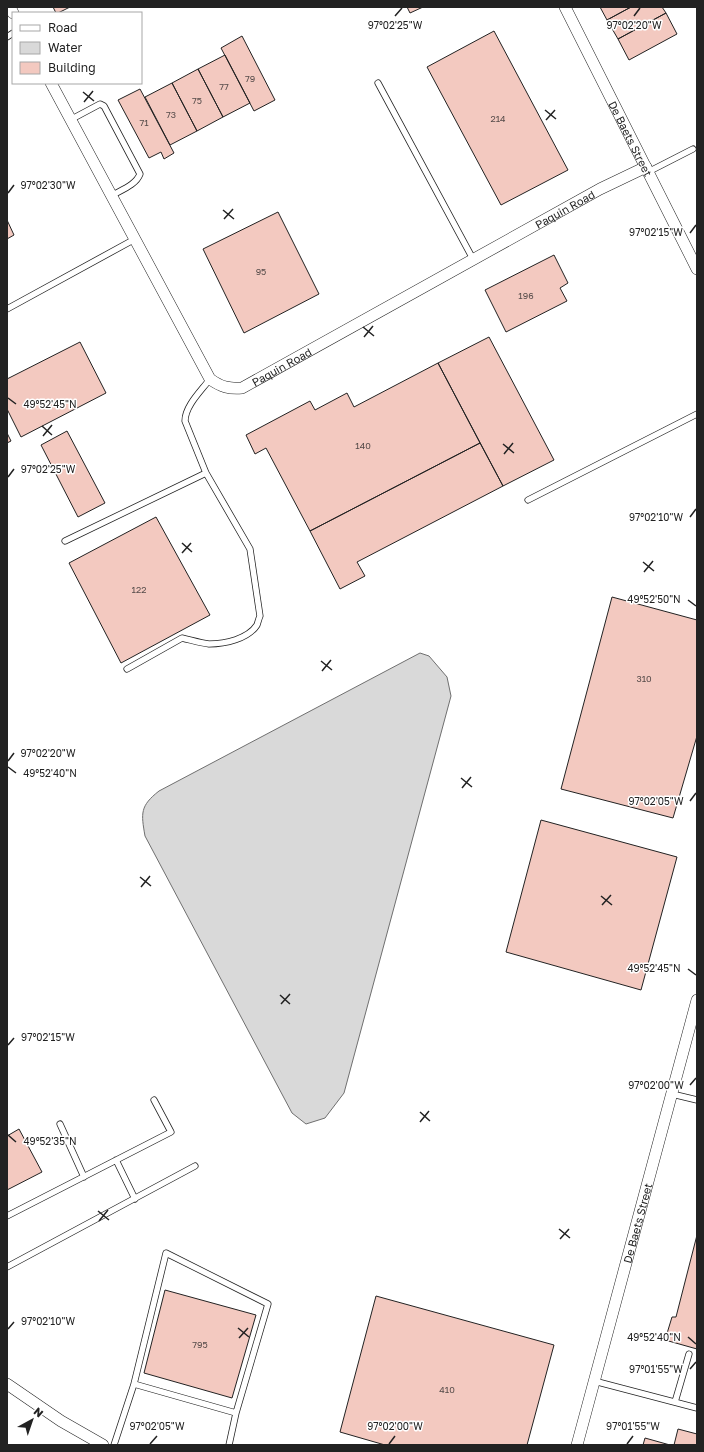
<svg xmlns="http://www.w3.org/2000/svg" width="704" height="1452" font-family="'Golos Text',sans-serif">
	<rect width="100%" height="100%" fill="#fff"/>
	<path fill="#d9d9d9" stroke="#6f6f6f" d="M420 653 429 656 447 677 451 696 344 1093 325 1118 306 1124 292 1113 145 836C141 813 140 806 159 791Z"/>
	<path fill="#f3c9c0" stroke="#222" d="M53 7H70L58 13H56Z
		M407 7H423L410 13Z
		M600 7H631L607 20Z
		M631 7H662L666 13 618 39 607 20Z
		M666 13 677 34 629 60 618 39Z
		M494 31 568 170 501 205 427 67Z
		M242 36 275 100 254 111 221 48Z
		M225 55 250 103 223 117 198 69Z
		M198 69 223 117 197 131 172 83Z
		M172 83 197 131 170 145 145 97Z
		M140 89 174 153 164 159 161 152 149 158 118 100Z
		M278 212 319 294 244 333 203 249Z
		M7 220 14 235 7 239Z
		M554 255 568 283 560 288 567 301 506 332 485 290Z
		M489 337 554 460 503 486 438 363Z
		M80 342 106 393 21 437 7 409V379Z
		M438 363 480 443 310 531 266 448 255 454 246 435 310 401 315 410 347 393 354 407Z
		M67 431 105 503 78 517 41 445Z
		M7 433 11 441 7 443Z
		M480 443 503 486 357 562 365 576 340 589 310 531Z
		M156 517 210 615 121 663 69 563Z
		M612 597 697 620V736L673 818 561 789Z
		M541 820 677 857 641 990 506 952Z
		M19 1129 42 1172 7 1190V1136Z
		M697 1235V1349L665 1340 672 1317H676Z
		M165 1290 256 1315 232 1398 144 1373Z
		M376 1296 554 1345 527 1445H385L340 1432Z
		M678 1429 697 1434V1445H674Z
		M645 1438 670 1445H643Z"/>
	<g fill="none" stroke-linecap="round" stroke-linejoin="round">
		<g stroke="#222" stroke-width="7">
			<path id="service" d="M7 37 13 33
				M378 83 473 259
				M70 120 100 104 104 106 140 174C136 185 121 190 111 196
				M648 172 693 149
				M7 309 135 239
				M528 500 697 414
				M65 541 206 473
				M127 669 182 638C191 640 200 643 209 644 225 644 248 639 257 625 258 622 259 618 260 616L250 549 206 473 185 421C185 406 201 391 210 379
				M672 1094 697 1100
				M60 1124 84 1177
				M116 1160 135 1199
				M7 1216 171 1132 154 1100
				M7 1267 195 1166
				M594 1381 697 1408
				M134 1384 166 1253 268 1304 236 1413
				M675 1402 689 1354
				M114 1445 134 1384 236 1413 229 1445"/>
		</g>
		<g stroke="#222" stroke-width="12">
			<g id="minor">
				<path d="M10 7 13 13"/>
				<path id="s1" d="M565 7 697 269"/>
				<path id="s2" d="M51 83 210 379C221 387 229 389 242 388L600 189 646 167"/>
				<path d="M7 1384 61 1421 103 1445"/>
				<path id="s3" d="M577 1445 697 1000"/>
			</g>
		</g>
		<use href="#service" stroke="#fff" stroke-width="5.5"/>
		<use href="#minor" stroke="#fff" stroke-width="11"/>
	</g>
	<path fill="none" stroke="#222" stroke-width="1.5" d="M395 16 402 8M634 16 640 8M83 92 94 101M84 102 93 91M545 110 556 119M546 120 555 110M8 193 14 185M223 210 234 219M224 219 233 209M690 233 696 225M363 327 374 336M364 337 373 326M8 398 16 404M42 426 52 435M43 436 52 425M503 444 514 453M504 454 513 443M8 477 14 469M690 517 696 509M182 543 192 552M182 553 191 543M643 562 654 571M644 572 653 561M688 600 696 606M321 661 332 670M322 671 331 660M8 761 14 753M8 767 16 773M461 778 472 787M462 788 471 777M690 801 696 793M140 877 151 886M141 887 150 876M601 896 612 905M602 905 611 895M688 969 696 975M280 995 290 1004M281 1004 290 994M8 1045 14 1038M690 1085 696 1078M420 1112 430 1121M420 1122 429 1111M8 1135 16 1142M98 1211 109 1220M99 1221 108 1210M559 1229 570 1238M560 1239 569 1229M238 1328 249 1337M8 1329 14 1322M688 1337 696 1344M239 1338 248 1328M690 1369 696 1362M150 1444 157 1436M389 1444 395 1436M627 1444 633 1436"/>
	<g text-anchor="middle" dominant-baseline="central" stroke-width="3" stroke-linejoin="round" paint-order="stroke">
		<g font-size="9" fill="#564c4a">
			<text x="250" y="78">79</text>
			<text x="224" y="86">77</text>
			<text x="197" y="100">75</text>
			<text x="171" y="114">73</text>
			<text x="498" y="118">214</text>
			<text x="144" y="122">71</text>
			<text x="261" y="271">95</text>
			<text x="526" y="295">196</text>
			<text x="363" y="445">140</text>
			<text x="139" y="589">122</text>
			<text x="644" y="678">310</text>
			<text x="200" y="1344">795</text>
			<text x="447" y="1389">410</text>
		</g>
		<g font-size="11" fill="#222" stroke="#fff">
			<text stroke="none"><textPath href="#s1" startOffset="147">De Baets Street</textPath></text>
			<text stroke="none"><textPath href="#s2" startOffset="739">Paquin Road</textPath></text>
			<text stroke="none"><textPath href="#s2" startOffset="415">Paquin Road</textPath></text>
			<text stroke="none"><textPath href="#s3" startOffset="230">De Baets Street</textPath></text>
		</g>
	</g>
	<g font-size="10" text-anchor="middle" fill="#222" stroke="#fff" stroke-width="3" stroke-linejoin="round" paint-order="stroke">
		<text x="395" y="29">97°02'25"W</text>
		<text x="634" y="29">97°02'20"W</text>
		<text x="48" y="189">97°02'30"W</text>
		<text x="656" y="236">97°02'15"W</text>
		<text x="50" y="408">49°52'45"N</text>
		<text x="48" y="473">97°02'25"W</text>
		<text x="656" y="521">97°02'10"W</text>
		<text x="654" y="603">49°52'50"N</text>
		<text x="48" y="757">97°02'20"W</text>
		<text x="50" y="777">49°52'40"N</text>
		<text x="656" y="805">97°02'05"W</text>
		<text x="654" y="972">49°52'45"N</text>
		<text x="48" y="1041">97°02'15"W</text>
		<text x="656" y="1089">97°02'00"W</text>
		<text x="50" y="1145">49°52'35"N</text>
		<text x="48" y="1325">97°02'10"W</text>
		<text x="654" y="1341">49°52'40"N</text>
		<text x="656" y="1373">97°01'55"W</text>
		<text x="157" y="1430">97°02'05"W</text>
		<text x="395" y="1430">97°02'00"W</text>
		<text x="633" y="1430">97°01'55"W</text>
	</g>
	<rect width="704" height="1452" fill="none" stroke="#222222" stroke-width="16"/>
	<rect x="12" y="12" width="130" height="72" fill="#ffffff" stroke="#a7a7a7"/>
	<rect x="20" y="25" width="20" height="6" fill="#ffffff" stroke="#a7a7a7"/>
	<text x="48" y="32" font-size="12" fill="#222222">Road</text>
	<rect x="20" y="42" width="20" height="12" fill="#d9d9d9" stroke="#a7a7a7"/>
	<text x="48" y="52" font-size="12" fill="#222222">Water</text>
	<rect x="20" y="62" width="20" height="12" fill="#f3c9c0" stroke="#a7a7a7"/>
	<text x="48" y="72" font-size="12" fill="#222222">Building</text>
	<g transform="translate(32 1420) rotate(40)" stroke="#ffffff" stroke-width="3" paint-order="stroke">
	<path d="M0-3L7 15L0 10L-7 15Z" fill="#222222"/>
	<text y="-6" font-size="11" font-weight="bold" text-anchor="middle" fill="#222222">N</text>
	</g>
</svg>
